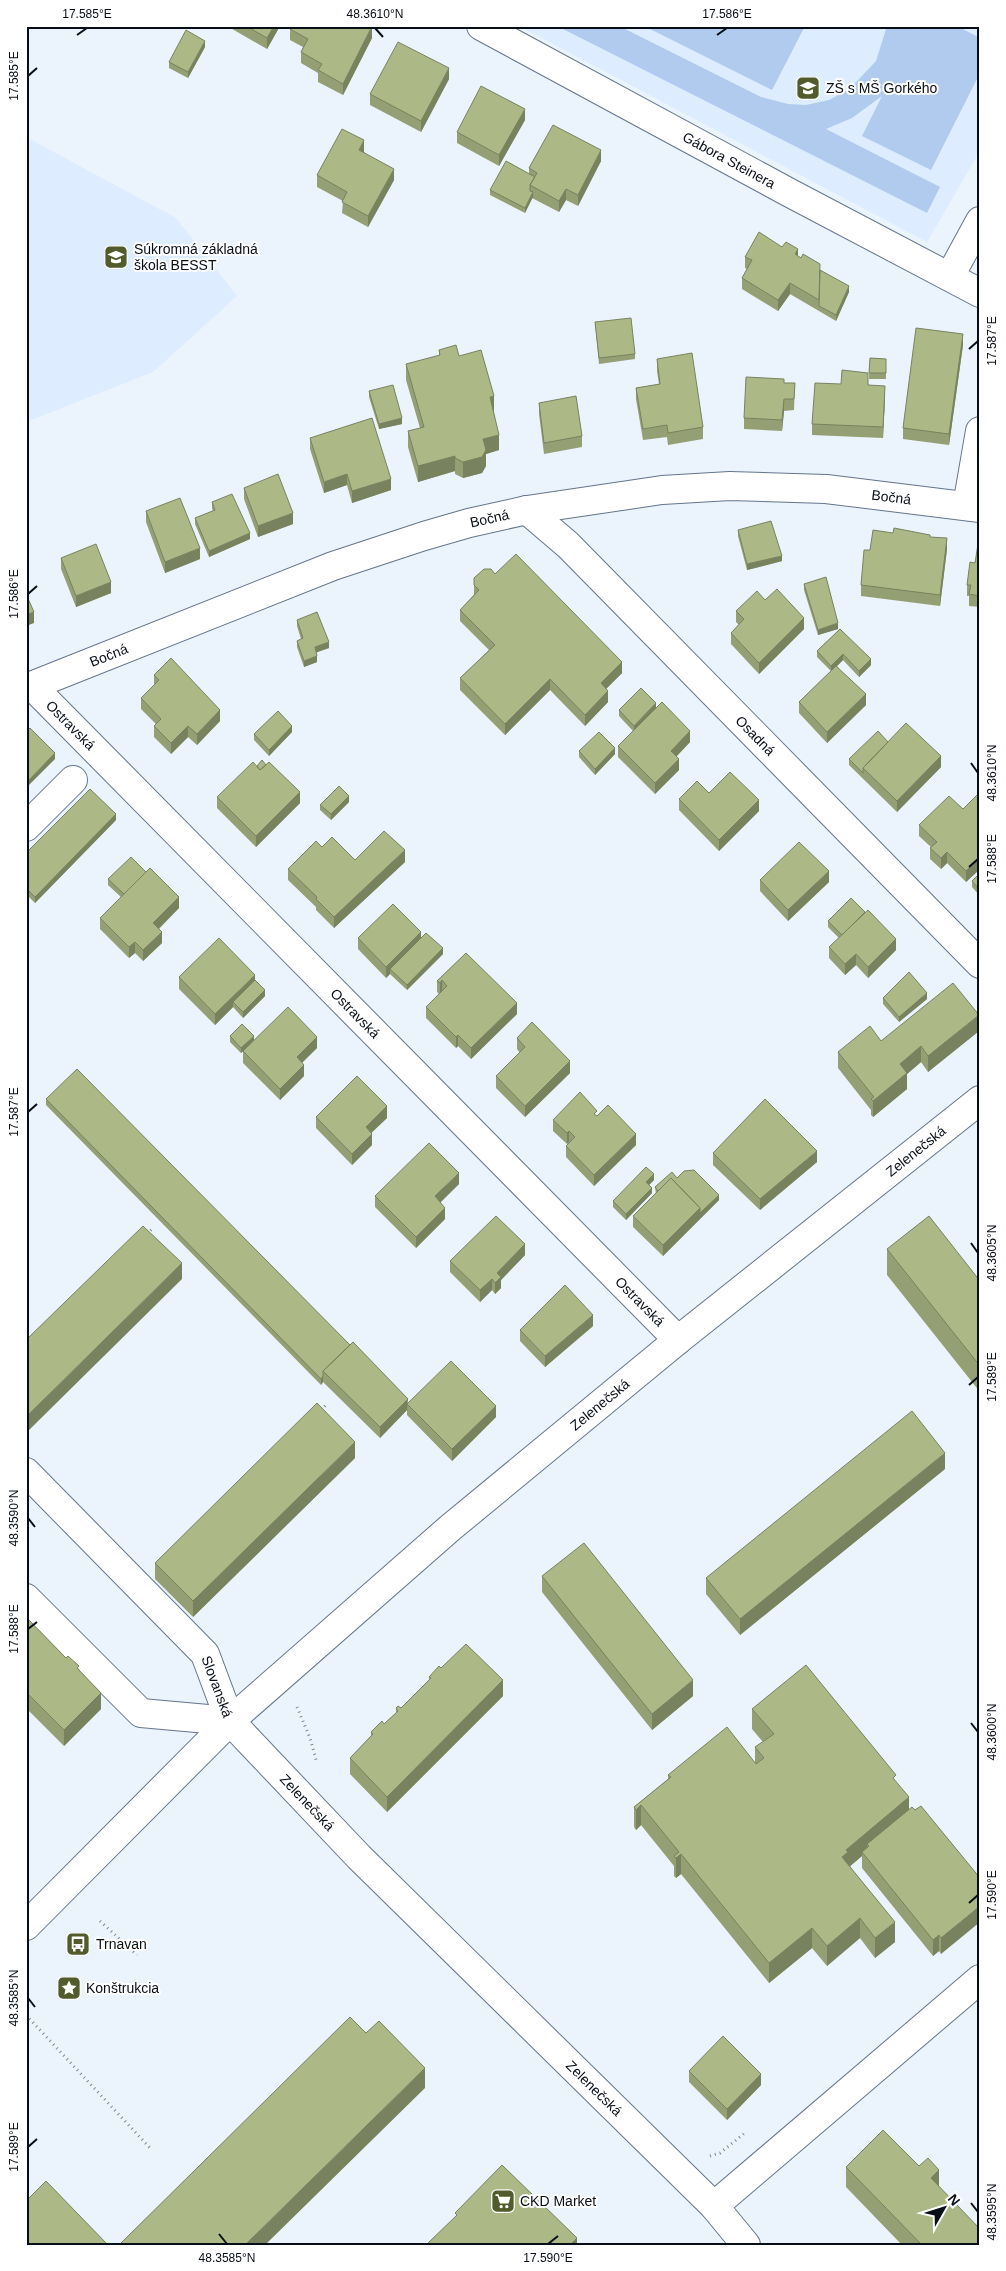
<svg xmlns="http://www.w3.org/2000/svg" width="1006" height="2271" font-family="Arial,sans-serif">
	<rect width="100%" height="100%" fill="#ebf3fd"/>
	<path fill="#ddecff" d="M519 26H980V151L927 242Z
		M26 137 176 218 237 296 153 372 26 422Z"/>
	<path fill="#b0cbed" d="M557 26H619L761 97 788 104 806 105 829 100 848 90 859 79 876 61 887 26H915V30L917 26H957L980 38V73L931 170 862 136 882 96 852 118 826 129 940 187 927 213Z
		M644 26H805L772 90Z"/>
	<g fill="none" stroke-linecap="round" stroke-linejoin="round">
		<g stroke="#64758b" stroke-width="30">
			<g id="minor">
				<path d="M950 276 980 221"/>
				<path d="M967 506 980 431"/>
				<path id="s1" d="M527 510 568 545 980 964"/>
				<path id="s2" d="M32 686 678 1340"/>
				<path id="s3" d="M26 688 333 566 424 536 469 523 527 510 662 490 730 486 826 489 980 508"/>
				<path d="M26 827 73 780"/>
				<path id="s4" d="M26 1472 205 1654 230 1721 359 1857 714 2206 980 1979"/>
				<path d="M26 1598 141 1713 230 1721"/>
				<path id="s5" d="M26 1926 230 1721 450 1528 678 1340 980 1100"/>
				<path d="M714 2206 746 2245"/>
			</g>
		</g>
		<g stroke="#64758b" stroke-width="30">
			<g id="major">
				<path id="s6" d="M481 26 790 193 980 293"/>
			</g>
		</g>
		<path stroke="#808790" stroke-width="3" stroke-dasharray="1 4" stroke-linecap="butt" d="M147 1234 152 1229
			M321 1410 327 1404
			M297 1707 310 1738 317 1763
			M100 1921 137 1955
			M26 2015 151 2149
			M710 2156 720 2153 746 2132"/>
		<use href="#minor" stroke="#fff" stroke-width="28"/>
		<use href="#major" stroke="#fff" stroke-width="28"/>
	</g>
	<path fill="#949f73" d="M227 26H280L267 49Z
		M290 29 372 38 343 95 318 82V73L301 63V52L303 47 290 40Z
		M205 47 188 78 169 68V62Z
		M449 79 421 132 370 105V94Z
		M525 120 499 166 457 143V132Z
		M364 152 394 180 368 227 342 213 343 201 317 187V175Z
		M601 161 578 206 566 200 559 212 532 198 525 213 490 195V190L529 174V168Z
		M798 256 820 270 849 292 836 321 819 311 790 294 778 311 742 289V278L747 269 745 268V257Z
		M595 322 635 354V359L599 364Z
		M963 345 949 445 903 439V428Z
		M439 350 459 356 494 412H493L499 450 486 454V466L482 473 463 478 455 474V471L418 482 408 447V431L420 428 406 380V364L439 356Z
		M870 358 886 359V379H869Z
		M657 359 703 427V439L668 445 667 437 643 440 636 399V388L659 384 657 371Z
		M784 383H795L794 410 784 411 782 431 744 429V418Z
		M868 385 885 397 883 438 812 435V424Z
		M369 391 402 424 379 429 369 397Z
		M539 403 582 436V447L544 454 539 414Z
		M310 438 391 490 352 503 347 485 324 493 310 449Z
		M244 488 293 524 258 537 244 499Z
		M212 502 250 539 209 557 195 524V518L213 511 212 508Z
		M146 511 200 559 165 573 146 522Z
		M738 530 782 561 747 570 738 536Z
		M893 533 930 537 947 549 940 606 861 596V585L870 550Z
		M980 544V607L969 606V596H967V585L975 563Z
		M61 558 111 593 76 607 61 569Z
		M495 574 622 673 606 689 608 702 585 726 550 690 505 735 460 690V678L489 650 460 621V610L474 595V578Z
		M804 584 838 629 818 635 804 590Z
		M765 600 804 629 759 674 731 644V633L739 625 736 622V611Z
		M297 620 329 648 316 652 317 662 304 667 297 647V641L301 639 297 626Z
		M840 629 871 665 859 677 843 660 837 666 866 705 827 743 799 713V702L831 671 817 657V651Z
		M154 675 220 721 197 745 188 737 171 754 154 737V726L156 724 141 709V698L154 685Z
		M656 708 690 742 676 757 679 770 655 794 618 757V746L633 731 619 716V710Z
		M292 732 269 756 254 740V734Z
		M888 742 941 767 897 812 849 765V759Z
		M579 751 615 754 595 775 579 757Z
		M257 766 300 803 256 847 217 808V797Z
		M980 792V869L966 882 947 863 941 869 930 859V848L931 847 919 836V825L963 809Z
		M709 793 759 811 719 851 679 810V799Z
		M349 802 331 820 320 810V805Z
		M116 820 35 903 26 894V853Z
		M322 847 355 860 405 862 334 928 316 910V907L288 880V869Z
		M980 873V896L972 887V881Z
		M108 879 179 908 159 929 162 943 143 961 135 953 129 958 100 929V918L121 897 108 885Z
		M760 880 829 882 788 921 760 891Z
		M865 913 896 950 868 978 856 965 845 975 829 958V947L839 938 828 927V921Z
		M358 938H421L443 954 407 990 390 974 386 978 358 949Z
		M466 953 517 1014 471 1059 458 1046 456 1048 426 1018V1007L439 994 437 992V981Z
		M179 977 265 996 243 1018 233 1007 215 1025 179 989Z
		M883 998 927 999 899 1022 883 1004Z
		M979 1031 928 1072 921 1062 907 1074V1089L873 1117 871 1115V1110L838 1068V1052L881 1041Z
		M230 1036 254 1041 317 1048 302 1062 304 1076 280 1100 243 1063V1051L241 1053 230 1042Z
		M517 1038 570 1073 525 1117 496 1088V1076L520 1053 517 1049Z
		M46 1099 408 1404 496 1417 452 1461 407 1415V1410L380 1438 323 1382 321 1385 46 1105Z
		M597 1116 636 1145 594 1186 566 1157V1146L569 1143V1142L567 1144 553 1131V1120Z
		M316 1117 387 1118 371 1133 372 1145 352 1165 316 1128Z
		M713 1153 817 1162 760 1210 713 1165Z
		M677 1178 719 1200 663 1256 633 1227V1216L656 1194 655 1187Z
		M654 1180 649 1185 652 1193 626 1220 613 1207V1201Z
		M459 1184 440 1202 445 1219 416 1248 375 1207V1196Z
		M887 1249 980 1281V1392L887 1275Z
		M525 1255 501 1280V1288L495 1294 492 1290 480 1302 450 1272V1261Z
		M593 1326 545 1367 520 1341V1330Z
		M355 1458 193 1617 155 1579V1563Z
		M945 1469 740 1635 706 1594V1578Z
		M542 1576 693 1696 652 1730 542 1592Z
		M26 1617 66 1658 79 1669 101 1709 64 1746 26 1708Z
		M441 1668 503 1696 387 1812 350 1774V1758L371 1736V1732L384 1724 396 1713V1708H401L429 1681V1677Z
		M752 1709 896 1782 909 1810 980 1878 941 1954 939 1951 933 1956 862 1868V1856L850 1866 895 1942 875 1958 860 1938 827 1966 812 1948 769 1983 681 1874 676 1878 674 1876V1866L641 1825 636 1830 634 1827V1807L668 1779V1775L755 1762V1747L763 1742 752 1729Z
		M689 2071 761 2085 727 2120 689 2082Z
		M846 2167 939 2187 980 2245H902L846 2187Z"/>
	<path fill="#78825e" d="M274 26H280L267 49V38Z
		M372 26V38L343 95V84Z
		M205 41V47L188 78V72Z
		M449 68V79L421 132V121Z
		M525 109V120L499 166V155Z
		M364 140V152L359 161V150Z
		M601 150V161L578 206V195Z
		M394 169V180L368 227V216Z
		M566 189V200L559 212V201Z
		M533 192V197L525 213V208Z
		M798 249V261L795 254Z
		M790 283V294L778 311V300Z
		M849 286V292L836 321V315Z
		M963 334V345L949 445V434Z
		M885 386V397L883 438V427Z
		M494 396V412L490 413V397Z
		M784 399V411L782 431V420Z
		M402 418V424L379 429V424Z
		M499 435V450L486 454V466L482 473 463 478V462L483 439Z
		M455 456V471L418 482V466Z
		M347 474V485L324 493V482Z
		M391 479V490L352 503V491Z
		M293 513V524L258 537V526Z
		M250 533V539L209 557V551Z
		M947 538V549L940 606V595Z
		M200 548V559L165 573V562Z
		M782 556V561L747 570V564Z
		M111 582V593L76 607V596Z
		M34 612V623L26 626V615Z
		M804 618V629L759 674V663Z
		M838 623V629L818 635V630Z
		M329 642V648L315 653V647Z
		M843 654V660L831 672V666Z
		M317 656V662L304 667V661Z
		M871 659V665L859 677V671Z
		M622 662V673L601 694V683Z
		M550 679V690L505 735V724Z
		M608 691V702L585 726V715Z
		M866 694V705L827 743V732Z
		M656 703V709L634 731V726Z
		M220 710V721L197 745V734Z
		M188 726V737L171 754V743Z
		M292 726V732L269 756V750Z
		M690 731V742L671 762V751Z
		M615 748V754L595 775V769Z
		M55 753V759L26 788V783Z
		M941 756V767L897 812V801Z
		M679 759V770L655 794V783Z
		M300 792V803L256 847V836Z
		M349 796V802L331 820V814Z
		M759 800V811L719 851V840Z
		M116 814V820L35 903V897Z
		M405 850V862L334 928V917Z
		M947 852V863L941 869V858Z
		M980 857V869L966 882V871Z
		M829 871V882L788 921V910Z
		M179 897V908L153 934V923Z
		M162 932V943L143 961V950Z
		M421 932V943L390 969V974L386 978V967Z
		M896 939V950L868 978V967Z
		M135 942V953L129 958V947Z
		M443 948V954L407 990V985Z
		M856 954V965L845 975V964Z
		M255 975V986L233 1002V1007L215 1025V1014Z
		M442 980V992L440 994V983Z
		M265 990V996L243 1018V1012Z
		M927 993V999L899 1022V1017Z
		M517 1003V1014L471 1059V1048Z
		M979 1015V1031L928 1072V1056Z
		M458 1035V1046L456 1048V1037Z
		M254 1036V1042L241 1053V1048Z
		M317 1037V1048L297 1068V1057Z
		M921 1046V1062L907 1074V1089L873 1117V1101L900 1064Z
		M570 1061V1073L525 1117V1106Z
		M304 1065V1076L280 1100V1089Z
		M387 1106V1118L366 1138V1127Z
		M569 1131V1142L567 1144V1133Z
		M372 1134V1145L352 1165V1154Z
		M636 1134V1145L594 1186V1175Z
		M817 1151V1162L760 1210V1199Z
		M459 1173V1184L435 1208V1196Z
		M654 1174V1180L646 1188V1182Z
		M652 1188V1193L626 1220V1214Z
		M719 1195V1200L663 1256V1245L700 1208Z
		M445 1208V1219L416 1248V1237Z
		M525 1244V1255L501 1280V1288L495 1294V1283L497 1273Z
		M182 1263V1279L26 1433V1417Z
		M492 1279V1290L480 1302V1290Z
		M593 1315V1326L545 1367V1356Z
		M323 1376V1382L321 1385V1379Z
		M408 1399 407 1410 380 1438V1427Z
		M496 1406V1417L452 1461V1449Z
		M355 1442V1458L193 1617V1601Z
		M945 1453V1469L740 1635V1619Z
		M503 1680V1696L387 1812V1797Z
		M693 1680V1696L652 1730V1714Z
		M101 1693V1709L64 1746V1730Z
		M909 1797V1817L869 1846 867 1844V1852H862V1856L848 1868 842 1857 846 1850Z
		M641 1805V1825L636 1830V1810Z
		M681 1854V1874L676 1878V1858Z
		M980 1906V1922L941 1954V1938Z
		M860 1918V1938L827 1966V1946Z
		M895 1922V1942L875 1958V1938Z
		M812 1928V1948L769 1983V1963Z
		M939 1935V1951L933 1956V1940Z
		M425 2068V2088L265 2245H245Z
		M761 2074V2085L727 2120V2109Z
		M939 2170V2190L931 2178Z
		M577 2238V2245H570Z"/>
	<path fill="#acb986" stroke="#78825e" d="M246 26H274L267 38Z
		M292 26H372L343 84 318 70 322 64 301 52 308 39 290 29Z
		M186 30 205 41 188 72 169 62Z
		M398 42 449 68 421 121 370 94Z
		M481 86 525 109 499 155 457 132Z
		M553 125 601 150 578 195 566 189 559 201 530 185 537 173 529 168Z
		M342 129 364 140 359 150 394 169 368 216 342 202 347 192 317 175Z
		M506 161 535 177 530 185V191L533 192 525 208 490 190Z
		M759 232 782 247 786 242 798 249 795 254 801 258 803 254 820 264 819 300 790 283 778 300 742 278 752 260 745 257Z
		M820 270 849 286 836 315 819 306Z
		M631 318 635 354 599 358 595 322Z
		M916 328 963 334 949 434 903 428Z
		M456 345 459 356 481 350 494 396 490 397 499 435 483 439 486 450 482 457 463 462 455 458V456L418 466 408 431 424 427 406 364 440 355 439 350Z
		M692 353 703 427 668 433 667 425 643 429 636 388 660 384 657 359Z
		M870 358 886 359V373H869Z
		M842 370 868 373V385L885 386 883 427 812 424 815 383 841 384Z
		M746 377 784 379V383H795L794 399H784L782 420 744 418Z
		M393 385 402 418 379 424 369 391Z
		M576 396 582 436 544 443 539 403Z
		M372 418 391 479 352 491 347 474 324 482 310 438Z
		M278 474 293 513 258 526 244 488Z
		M232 494 250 533 209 551 195 518 215 510 212 502Z
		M180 498 200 548 165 562 146 511Z
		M771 521 782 556 747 564 738 530Z
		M894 528 930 535V537L947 538 940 595 861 585 864 550H870L873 530 893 533Z
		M96 544 111 582 76 596 61 558Z
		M978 544H980V596L969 594 971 585H967L970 562 975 563Z
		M516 554 622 662 601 683 608 691 585 715 550 679 505 724 460 678 495 645 460 610 479 590 474 585V578L484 569H491L495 574Z
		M826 577 838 623 818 630 804 584Z
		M777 589 804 618 759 663 731 633 744 619 736 611 757 591 765 600Z
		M26 594 34 612 26 615Z
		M317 612 329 642 315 647 317 656 304 661 297 641 303 638 297 620Z
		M840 629 871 659 859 671 843 654 831 666 817 651Z
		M171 658 220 710 197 734 188 726 171 743 154 726 161 719 141 698 159 680 154 675Z
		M836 666 866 694 827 732 799 702Z
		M641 688 656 703 634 726 619 710Z
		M662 702 690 731 671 751 679 759 655 783 618 746Z
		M278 711 292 726 269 750 254 734Z
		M906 723 941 756 897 801 863 768Z
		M30 728 55 753 26 783V732Z
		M878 731 888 742 863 768V773L849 759Z
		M599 732 615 748 595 769 579 751Z
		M262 760 266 765 260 770 257 766Z
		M253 762 260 770 269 762 300 792 256 836 217 797Z
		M730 772 759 800 719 840 679 799 697 781 709 793Z
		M339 786 349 796 331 814 320 805Z
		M90 789 116 814 35 897 26 888V853Z
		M980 792V857L966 871 947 852 941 858 930 848 937 842 919 825 949 796 963 809Z
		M384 831 405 850 334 917 316 899 317 897 288 869 316 841 322 847 332 837 355 860Z
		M799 842 829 871 788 910 760 880Z
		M131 857 146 872 124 894 108 879Z
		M150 868 179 897 153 923 162 932 143 950 135 942 129 947 100 918Z
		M980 873V890L972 881Z
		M851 898 865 912 842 935 828 921Z
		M393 904 421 932 386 967 358 938Z
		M868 910 896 939 868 967 856 954 845 964 829 947Z
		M426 933 443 948 407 985 390 969Z
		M219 938 255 975 215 1014 179 977Z
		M466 953 517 1003 471 1048 458 1035 456 1037 426 1007 447 986 442 980 440 983 437 981Z
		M909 972 927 993 899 1017 883 998Z
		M255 980 265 990 243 1012 233 1002Z
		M953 983 979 1015 928 1056 921 1046 900 1064 907 1073 873 1101 871 1099 874 1097 838 1052 870 1026 881 1041Z
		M288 1007 317 1037 297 1057 304 1065 280 1089 243 1051Z
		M532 1022 570 1061 525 1106 496 1076 525 1047 517 1038Z
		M242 1024 254 1036 241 1048 230 1036Z
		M77 1069 350 1345 323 1371V1376L321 1379 46 1099Z
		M357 1076 387 1106 366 1127 372 1134 352 1154 316 1117Z
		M580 1092 597 1111 594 1114 597 1116 608 1105 636 1134 594 1175 566 1146 575 1137 569 1131 567 1133 553 1120Z
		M765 1099 817 1151 760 1199 713 1153Z
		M429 1143 459 1173 435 1196 445 1208 416 1237 375 1196Z
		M646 1167 654 1174 646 1182 652 1188 626 1214 613 1201Z
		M694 1170 719 1195 700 1213V1208L671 1178 658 1191 655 1187 672 1172 677 1178 684 1171Z
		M671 1178 700 1208 663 1245 633 1216Z
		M496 1216 525 1244 497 1273 501 1277 495 1283 492 1279 480 1290 450 1261Z
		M929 1216 980 1281V1366L887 1249Z
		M143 1226 182 1263 26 1417V1340Z
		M565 1285 593 1315 545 1356 520 1330Z
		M353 1342 408 1399 380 1427 323 1371Z
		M451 1361 496 1406 452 1449 407 1404Z
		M317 1403 355 1442 193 1601 155 1563Z
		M912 1411 945 1453 740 1619 706 1578Z
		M584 1543 693 1680 652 1714 542 1576Z
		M26 1617 66 1658 68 1656 79 1666 77 1668 101 1693 64 1730 26 1692Z
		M466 1644 503 1680 387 1797 350 1758 373 1734 371 1732 382 1721 384 1724 398 1711 396 1708 398 1706 401 1708 431 1678 429 1677 439 1666 441 1668Z
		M806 1665 896 1775 893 1778 909 1797 846 1850 848 1852 842 1857 895 1922 875 1938 860 1918 827 1946 812 1928 769 1963 681 1854 676 1858 674 1856 679 1852 641 1805 636 1810 634 1807 671 1777 668 1775 727 1727 756 1764 764 1758 755 1747 774 1734 752 1709Z
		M921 1806 980 1878V1906L941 1938 939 1935 933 1940 862 1852 869 1846 867 1844 912 1807 915 1810Z
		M350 2017 366 2033 379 2021 425 2068 245 2245H119Z
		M723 2036 761 2074 727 2109 689 2071Z
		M883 2130 919 2166 928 2158 939 2170 931 2178 980 2229V2245H922L846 2167Z
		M502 2165 577 2238 570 2245H426L457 2215 455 2213Z
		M46 2181 108 2245H26V2201Z"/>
	<path fill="none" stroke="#080e16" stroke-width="2" d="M375 28 383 37M77 35 87 28M717 35 727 28M28 76 37 68M969 349 978 341M28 594 37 586M971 763 978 773M969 867 978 859M28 1112 37 1104M971 1243 978 1253M969 1385 978 1377M28 1518 35 1527M28 1629 37 1622M971 1723 978 1732M969 1903 978 1895M28 1998 35 2007M28 2147 37 2139M971 2203 978 2212M219 2234 227 2244M548 2244 558 2236"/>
	<defs>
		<g id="school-square" transform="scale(1.25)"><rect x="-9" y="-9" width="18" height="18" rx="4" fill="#515b2b" stroke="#fff"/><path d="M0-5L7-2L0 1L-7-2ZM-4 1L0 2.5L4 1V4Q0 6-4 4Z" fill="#fff"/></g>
		<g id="bus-square" transform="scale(1.25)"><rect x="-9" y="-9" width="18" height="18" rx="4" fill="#515b2b" stroke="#fff"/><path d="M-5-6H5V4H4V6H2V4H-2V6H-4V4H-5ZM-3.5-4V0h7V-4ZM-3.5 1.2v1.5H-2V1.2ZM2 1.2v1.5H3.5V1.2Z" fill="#fff"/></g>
		<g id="sight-square" transform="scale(1.25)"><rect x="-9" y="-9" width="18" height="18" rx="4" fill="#515b2b" stroke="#fff"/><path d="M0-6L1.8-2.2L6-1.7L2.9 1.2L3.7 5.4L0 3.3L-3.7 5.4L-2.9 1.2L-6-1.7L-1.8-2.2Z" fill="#fff"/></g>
		<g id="supermarket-square" transform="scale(1.25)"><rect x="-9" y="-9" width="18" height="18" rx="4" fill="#515b2b" stroke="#fff"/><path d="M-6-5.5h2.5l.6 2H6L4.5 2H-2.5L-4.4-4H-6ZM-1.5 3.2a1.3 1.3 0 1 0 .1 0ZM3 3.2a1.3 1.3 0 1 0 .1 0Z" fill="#fff"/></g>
	</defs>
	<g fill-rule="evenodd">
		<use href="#school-square" x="808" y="88"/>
		<use href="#school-square" x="116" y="257"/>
		<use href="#bus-square" x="78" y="1944"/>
		<use href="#sight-square" x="69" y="1988"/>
		<use href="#supermarket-square" x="503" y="2201"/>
	</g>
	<g text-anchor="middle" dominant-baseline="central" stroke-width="4" stroke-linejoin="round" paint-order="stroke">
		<g font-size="14" fill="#080e16" stroke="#fff" text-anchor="start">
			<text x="826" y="88">ZŠ s MŠ Gorkého</text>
			<text x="134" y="249">Súkromná základná<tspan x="134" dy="16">škola BESST</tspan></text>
			<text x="96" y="1944">Trnavan</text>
			<text x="86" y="1988">Konštrukcia</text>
			<text x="520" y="2201">CKD Market</text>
		</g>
		<g font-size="14" fill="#080e16" stroke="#fff">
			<text stroke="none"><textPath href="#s6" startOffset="282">Gábora Steinera</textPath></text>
			<text stroke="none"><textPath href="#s3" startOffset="899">Bočná</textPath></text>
			<text stroke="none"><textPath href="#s3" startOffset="494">Bočná</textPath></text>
			<text stroke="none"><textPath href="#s3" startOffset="89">Bočná</textPath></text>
			<text stroke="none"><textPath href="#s2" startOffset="55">Ostravská</textPath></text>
			<text stroke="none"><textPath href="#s1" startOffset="321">Osadná</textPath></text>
			<text stroke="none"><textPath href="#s2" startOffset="460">Ostravská</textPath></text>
			<text stroke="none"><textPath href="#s5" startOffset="1181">Zelenečská</textPath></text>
			<text stroke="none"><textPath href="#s2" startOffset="865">Ostravská</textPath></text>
			<text stroke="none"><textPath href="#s5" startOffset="776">Zelenečská</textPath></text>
			<text stroke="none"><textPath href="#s4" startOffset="290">Slovanská</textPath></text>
			<text stroke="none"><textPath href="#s4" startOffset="439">Zelenečská</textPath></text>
			<text stroke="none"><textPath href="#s4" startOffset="844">Zelenečská</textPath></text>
		</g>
	</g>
	<rect width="1006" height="2271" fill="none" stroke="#ffffff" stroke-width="55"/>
	<g transform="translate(944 2208) rotate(51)" stroke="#ffffff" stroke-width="4" paint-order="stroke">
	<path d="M0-4L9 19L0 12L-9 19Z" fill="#080e16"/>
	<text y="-8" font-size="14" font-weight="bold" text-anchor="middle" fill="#080e16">N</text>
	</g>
	<rect x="28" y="28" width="950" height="2216" fill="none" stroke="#080e16" stroke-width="2"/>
	<g font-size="12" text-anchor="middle" fill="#080e16">
		<text x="87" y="18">17.585°E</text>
		<text x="375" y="18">48.3610°N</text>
		<text x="727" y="18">17.586°E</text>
		<text transform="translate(14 76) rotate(-90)" y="4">17.585°E</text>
		<text transform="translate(992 341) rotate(-90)" y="4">17.587°E</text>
		<text transform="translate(14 594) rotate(-90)" y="4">17.586°E</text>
		<text transform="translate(992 773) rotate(-90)" y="4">48.3610°N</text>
		<text transform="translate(992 859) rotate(-90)" y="4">17.588°E</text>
		<text transform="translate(14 1112) rotate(-90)" y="4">17.587°E</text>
		<text transform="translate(992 1253) rotate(-90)" y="4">48.3605°N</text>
		<text transform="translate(992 1377) rotate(-90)" y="4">17.589°E</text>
		<text transform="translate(14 1518) rotate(-90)" y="4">48.3590°N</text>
		<text transform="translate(14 1629) rotate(-90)" y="4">17.588°E</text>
		<text transform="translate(992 1732) rotate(-90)" y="4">48.3600°N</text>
		<text transform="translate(992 1895) rotate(-90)" y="4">17.590°E</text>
		<text transform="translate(14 1998) rotate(-90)" y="4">48.3585°N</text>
		<text transform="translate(14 2147) rotate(-90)" y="4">17.589°E</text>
		<text transform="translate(992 2212) rotate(-90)" y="4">48.3595°N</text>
		<text x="227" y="2262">48.3585°N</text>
		<text x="548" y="2262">17.590°E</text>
	</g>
</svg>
